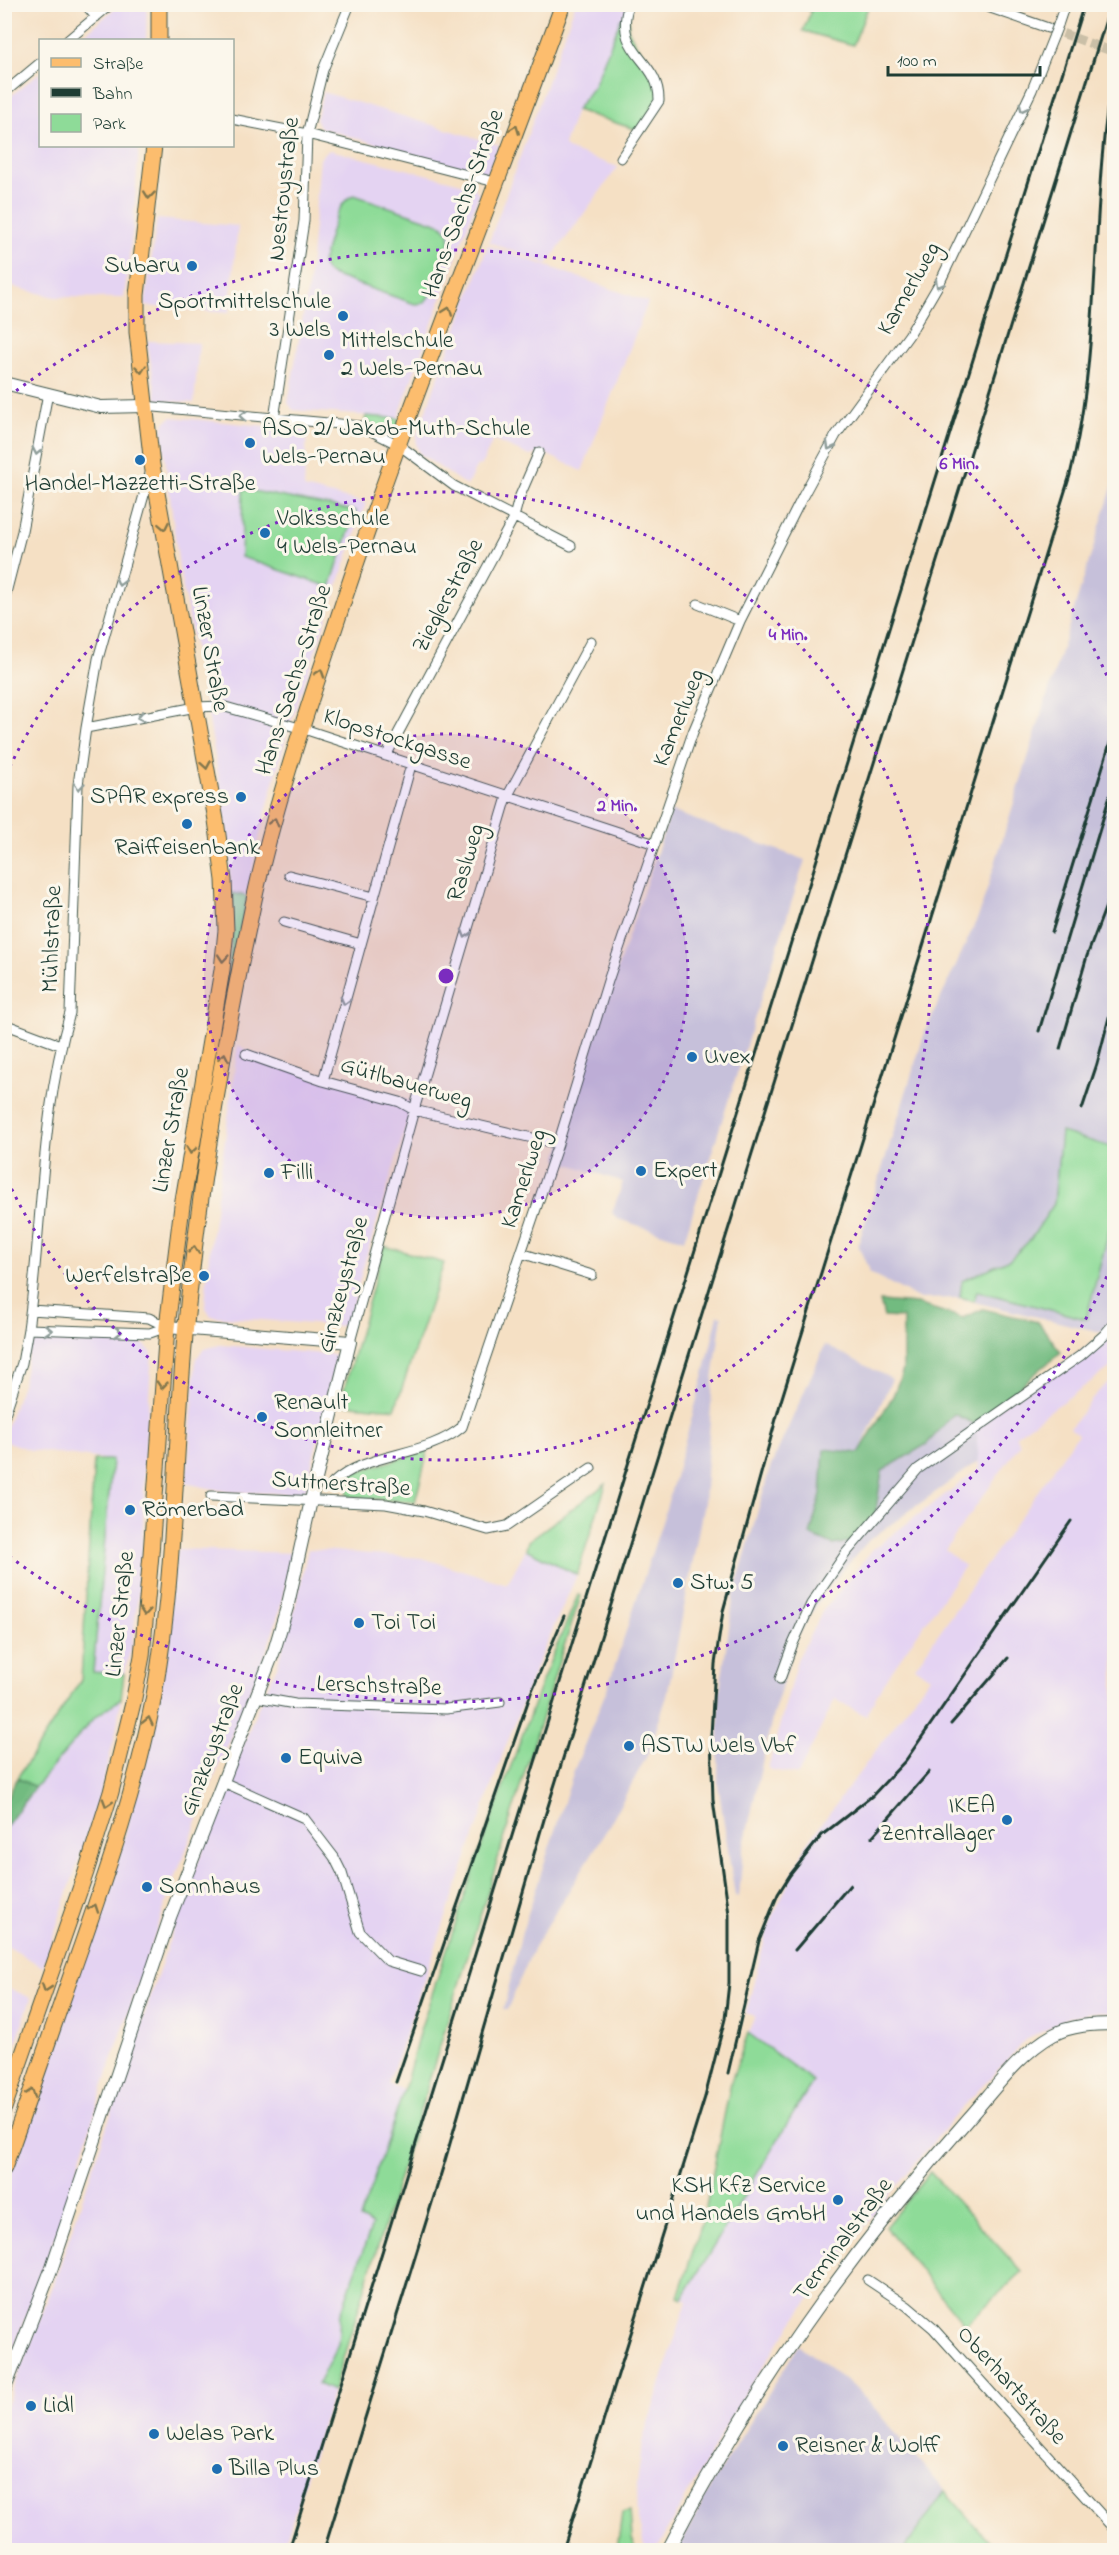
<svg xmlns="http://www.w3.org/2000/svg" width="1119" height="2555" font-family="'Indie Flower',sans-serif">
	<rect width="100%" height="100%" fill="#fbf7ec"/>
	<filter id="ink" filterUnits="userSpaceOnUse"><feTurbulence type="fractalNoise" baseFrequency=".0167" numOctaves="2"/><feDisplacementMap in="SourceGraphic" scale="12" xChannelSelector="R" yChannelSelector="G"/><feConvolveMatrix kernelMatrix="1 2 1 2 8 2 1 2 1" color-interpolation-filters="sRGB"/></filter>
	<filter id="wash" filterUnits="userSpaceOnUse"><feTurbulence type="fractalNoise" baseFrequency=".008" numOctaves="4" result="noise"/><feDisplacementMap in="SourceGraphic" scale="24" xChannelSelector="R" yChannelSelector="G"/><feGaussianBlur stdDeviation="1.35" result="paint"/><feColorMatrix in="noise" values="0 0 0 0 0 0 0 0 0 0 0 0 0 0 0 0 0 1.4 0 .05"/><feComposite in="paint" operator="in"/></filter>
	<g filter="url(#wash)">
		<rect width="100%" height="100%" fill="#f5e0c4"/>
		<path fill="#e4d3f2" d="M120 4 147 5 146 40H78Z
			M575 5H634L594 86 576 110 564 145 567 149 618 167 547 264 489 242Z
			M40 72V146H139L133 227 124 298 55 297 5 285V101Z
			M323 92 499 145 487 176 321 128 316 120Z
			M330 150 473 186 479 194 398 418 293 410 288 403 309 281 320 159 324 153Z
			M157 219 238 226 229 313 145 306Z
			M488 245 648 302 582 471 542 452 530 456 493 440 481 466 477 465 467 486 419 453 416 444 417 434Z
			M147 341 199 343 194 403 157 400Z
			M171 417 307 430 304 488 366 503 286 737 257 846 247 896 232 893 222 797 209 720 179 568 162 433 164 423Z
			M238 1045 249 1052 327 1079 413 1102 363 1268 348 1323 339 1326 211 1316 205 1306 209 1255Z
			M1114 1331V1365L1015 1436 1020 1444 945 1550 965 1566 883 1683 866 1716 835 1699 798 1775 768 1769 797 1660 822 1612 873 1549 979 1469 975 1424 1104 1335 1109 1338Z
			M32 1336 137 1341 146 1346 152 1353 145 1451 142 1563 132 1644 124 1674 93 1672 112 1460 30 1450 5 1441 4 1433 23 1382Z
			M220 1345 337 1355 305 1494 229 1492 184 1483 188 1466 196 1359 204 1349Z
			M1114 1377V2013L1093 2012 1070 2017 1026 2040 958 2112 883 2202 796 2318 743 2396 656 2550H645L638 2519 637 2486 642 2442 687 2301 682 2299 813 2081 748 2033 755 2016 746 2013 768 1927 806 1845 930 1677 915 1667 1078 1434 1070 1428 1098 1392Z
			M178 1549 293 1553 279 1613 264 1658 219 1765 170 1891 103 2087 62 2219 5 2372 4 2202 11 2170 126 1833Z
			M308 1549 422 1558 507 1584 526 1549 577 1575 536 1667 502 1756 388 2084 404 2090 360 2219 372 2224 340 2316 338 2344 318 2384 333 2391 283 2550H5L4 2411 54 2283 181 1906 256 1712 277 1666 296 1604Z
			M121 1699 116 1732 96 1808 43 1967 5 1945 4 1828 35 1787 95 1717Z
			M4 1986 31 1998 13 2053 5 2049Z"/>
		<path fill="#c6c0da" d="M1114 481V1331L1108 1338 1105 1333 957 1298 920 1299 870 1273 858 1245 925 1032 979 915Z
			M671 811 805 860 684 1240 618 1219 612 1213 623 1182 557 1160 600 1020Z
			M718 1315 722 1316 713 1380 704 1503 667 1696 649 1752 606 1831 534 1947 507 2010H503L522 1932 575 1768 607 1689 663 1519 703 1378Z
			M825 1345 892 1379 859 1453 824 1449 821 1494 810 1535 875 1516 882 1471 927 1444 954 1414 975 1424 979 1461 869 1540 824 1592 797 1638 773 1714 743 1850 739 1897 735 1896 718 1784 719 1696 734 1594 770 1468Z
			M799 2345 861 2393 945 2491 904 2550H678L714 2480Z"/>
		<path fill="#8edb98" stroke="#568c66" stroke-width="1.5" d="M799 5H869L853 45 803 31 811 11Z
			M629 17 628 29 632 37C656 84 683 79 644 132L576 110 594 86 621 19Z
			M354 195 442 225 449 233 450 241 430 295 424 303 415 304 332 275 326 271 322 263C328 245 335 201 354 195Z
			M366 416 402 419 397 431 390 435 381 432 365 420Z
			M243 489 356 511 330 587 241 557Z
			M232 893 247 896 221 1040H218C227 991 234 943 232 893Z
			M1061 1132 1114 1148V1212L1086 1319 977 1291 974 1301 960 1297 962 1281 1010 1259 1030 1240 1054 1204Z
			M384 1246 444 1263 395 1409 340 1404Z
			M428 1450 415 1502 347 1497 349 1474Z
			M94 1460H112L93 1672 124 1674 121 1699 95 1717 35 1787 17 1778 81 1680Z
			M606 1484 577 1575 526 1549 528 1541Z
			M578 1595 581 1596 561 1655 333 2391 318 2384 338 2344 340 2316 372 2225 360 2219 404 2090 420 2030 478 1856 542 1681Z
			M748 2033 813 2081 682 2299 678 2297 704 2217 731 2082Z
			M930 2172 1022 2272 965 2325 885 2227Z
			M945 2491 996 2550H904Z
			M630 2511 632 2539 637 2550H617L622 2513Z"/>
		<path fill="#72bb80" stroke="#487c5a" stroke-width="1.5" d="M880 1301 917 1304 963 1318 983 1309 1038 1322 1061 1352 975 1424 954 1414 927 1444 882 1471 875 1516 850 1542 833 1545 810 1535 821 1494 824 1449 859 1453 893 1396 903 1370V1318L884 1317Z
			M17 1778 35 1787 5 1828V1801Z"/>
	</g>
	<g filter="url(#ink)">
		<g fill="none" stroke-linecap="round" stroke-linejoin="round">
			<path stroke="#cabfa7" stroke-width="9" stroke-dasharray="9 4.5" stroke-linecap="butt" d="M1050 29 1114 52"/>
			<g stroke="#3f554a" stroke-width="11">
				<path id="minor" d="M85 4 96 17
					M979 4 1048 28
					M1058 25 1065 4
					M68 40 111 4
					M4 93 40 63
					M232 119 307 134 495 182
					M621 158 659 101C660 58 612 55 629 4
					M144 406 361 426 399 445 454 486 571 546
					M274 419 304 221 307 134 323 70 350 4
					M4 601 22 531 48 393
					M698 604 740 621
					M86 728 196 707 222 706 310 731 655 844
					M386 756 514 517 519 498 539 452
					M289 875 374 897
					M284 922 361 944
					M4 1024 60 1045
					M246 1054 323 1081 400 1102 414 1110 558 1144
					M323 1081 411 765
					M521 1253 592 1275
					M31 1310 149 1318 167 1327
					M28 1329 150 1333 167 1327
					M350 1342 414 1110 507 797 591 641
					M4 1417 22 1363 28 1329C43 1223 40 1116 70 1013L78 785 86 728 98 659 151 470
					M333 1483C367 1451 425 1458 462 1427L558 1144 608 981 693 732 740 621 803 496 836 435 909 335 940 282 1032 90 1054 35
					M211 1496 386 1504 424 1511 488 1530 507 1526 591 1468
					M780 1679 792 1646 811 1604 846 1553 918 1469 1080 1356 1104 1335 1114 1323
					M256 1697 295 1704 446 1709 500 1702
					M223 1782 304 1818 334 1857 342 1873 360 1932 388 1961 421 1971
					M868 2280 907 2306 933 2328 1114 2529"/>
			</g>
			<g stroke="#3f554a" stroke-width="14">
				<path id="tertiary" d="M4 383 101 407 144 406
					M4 2391 51 2270 170 1917 274 1651 288 1604 314 1487 350 1342 167 1327
					M668 2550C746 2398 855 2246 969 2118 994 2090 1019 2054 1053 2035 1071 2025 1094 2024 1114 2024"/>
			</g>
			<g stroke="#3f554a" stroke-width="17">
				<path id="primary" d="M159 4V40
					M4 2108 86 1872 111 1792 133 1703 142 1656 151 1554 167 1327 182 1206 222 970 226 930 224 880 216 820 152 465 137 332V295L154 146
					M4 2168C31 2093 56 2018 82 1944 109 1866 136 1787 152 1706 176 1580 174 1451 186 1324 200 1181 224 1040 254 900 274 809 304 719 334 630 403 419 487 213 563 4"/>
			</g>
			<use href="#minor" stroke="#fff" stroke-width="9"/>
			<use href="#tertiary" stroke="#fff" stroke-width="12"/>
			<use href="#primary" stroke="#fcbd6e" stroke-width="15"/>
			<path stroke="#1f3d34" stroke-width="3" d="M1052 932 1114 730
				M1039 1031 1114 782
				M1060 1049 1087 956 1114 885
				M1082 1109 1097 1064 1114 998
				M951 1724 1008 1658
				M872 1837 929 1772
				M795 1950 850 1885
				M728 2073 759 1941 778 1894 790 1875 822 1835 872 1796 906 1760 1071 1521
				M396 2082 531 1693 564 1616
				M289 2550 1084 4
				M324 2550 444 2164 545 1816 1111 4
				M563 2550 705 2097 725 2019 729 1983V1914L713 1800 711 1736 715 1664 723 1611 781 1401 1070 475C1103 341 1089 201 1114 66"/>
			<g stroke="#3f554a" stroke-width="11" stroke-linecap="butt">
				<path id="minor-bridge" d="M1054 35 1058 25"/>
			</g>
			<use href="#minor-bridge" stroke="#fff" stroke-width="9"/>
		</g>
		<defs><path id="oneway-chevron" d="M-2-3.5L2.5 0L-2 3.5" fill="none" stroke-width="1.6" stroke-linecap="round" stroke-linejoin="round" transform="scale(1.5)"/></defs>
		<g stroke="#8f9e9a">
			<use href="#oneway-chevron" transform="translate(1023 108) rotate(116)"/>
			<use href="#oneway-chevron" transform="translate(939 284) rotate(119)"/>
			<use href="#oneway-chevron" transform="translate(243 416) rotate(-175)"/>
			<use href="#oneway-chevron" transform="translate(830 446) rotate(119)"/>
			<use href="#oneway-chevron" transform="translate(37 451) rotate(101)"/>
			<use href="#oneway-chevron" transform="translate(120 582) rotate(105)"/>
			<use href="#oneway-chevron" transform="translate(141 717) rotate(169)"/>
			<use href="#oneway-chevron" transform="translate(79 786) rotate(95)"/>
			<use href="#oneway-chevron" transform="translate(466 934) rotate(107)"/>
			<use href="#oneway-chevron" transform="translate(345 1001) rotate(105)"/>
			<use href="#oneway-chevron" transform="translate(48 1330) rotate(3)"/>
			<use href="#oneway-chevron" transform="translate(118 1332) rotate(1)"/>
		</g>
		<g stroke="#82774e">
			<use href="#oneway-chevron" transform="translate(515 129) rotate(-69)"/>
			<use href="#oneway-chevron" transform="translate(149 195) rotate(96)"/>
			<use href="#oneway-chevron" transform="translate(448 311) rotate(-70)"/>
			<use href="#oneway-chevron" transform="translate(141 369) rotate(85)"/>
			<use href="#oneway-chevron" transform="translate(164 526) rotate(79)"/>
			<use href="#oneway-chevron" transform="translate(320 673) rotate(-72)"/>
			<use href="#oneway-chevron" transform="translate(206 765) rotate(80)"/>
			<use href="#oneway-chevron" transform="translate(274 822) rotate(-74)"/>
			<use href="#oneway-chevron" transform="translate(223 958) rotate(95)"/>
			<use href="#oneway-chevron" transform="translate(224 1057) rotate(-79)"/>
			<use href="#oneway-chevron" transform="translate(191 1150) rotate(99)"/>
			<use href="#oneway-chevron" transform="translate(194 1250) rotate(-84)"/>
			<use href="#oneway-chevron" transform="translate(162 1385) rotate(95)"/>
			<use href="#oneway-chevron" transform="translate(145 1612) rotate(95)"/>
			<use href="#oneway-chevron" transform="translate(148 1721) rotate(-77)"/>
			<use href="#oneway-chevron" transform="translate(107 1803) rotate(107)"/>
			<use href="#oneway-chevron" transform="translate(94 1908) rotate(-71)"/>
			<use href="#oneway-chevron" transform="translate(46 1988) rotate(109)"/>
			<use href="#oneway-chevron" transform="translate(31 2093) rotate(-71)"/>
		</g>
	</g>
	<circle cx="446" cy="976" r="242" fill="#7b2cbf" fill-opacity=".12"/>
	<g fill="none" stroke="#7b2cbf" stroke-width="3" stroke-dasharray="3 6">
		<circle cx="446" cy="976" r="242"/>
		<path d="M6 775A484 484 0 1 1 6 1177"/>
		<path d="M1114 1260A726 726 0 0 1 9 1556M9 396A726 726 0 0 1 1114 692"/>
	</g>
	<g fill="#1f6fb2" stroke="#fbf7ec" stroke-width="2">
		<circle cx="192" cy="266" r="6"/>
		<circle cx="343" cy="316" r="6"/>
		<circle cx="329" cy="355" r="6"/>
		<circle cx="250" cy="443" r="6"/>
		<circle cx="140" cy="460" r="6"/>
		<circle cx="265" cy="533" r="6"/>
		<circle cx="241" cy="797" r="6"/>
		<circle cx="187" cy="824" r="6"/>
		<circle cx="692" cy="1057" r="6"/>
		<circle cx="641" cy="1171" r="6"/>
		<circle cx="269" cy="1173" r="6"/>
		<circle cx="204" cy="1276" r="6"/>
		<circle cx="262" cy="1417" r="6"/>
		<circle cx="130" cy="1510" r="6"/>
		<circle cx="678" cy="1583" r="6"/>
		<circle cx="359" cy="1623" r="6"/>
		<circle cx="629" cy="1746" r="6"/>
		<circle cx="286" cy="1758" r="6"/>
		<circle cx="1007" cy="1820" r="6"/>
		<circle cx="147" cy="1887" r="6"/>
		<circle cx="838" cy="2200" r="6"/>
		<circle cx="31" cy="2406" r="6"/>
		<circle cx="154" cy="2434" r="6"/>
		<circle cx="783" cy="2446" r="6"/>
		<circle cx="217" cy="2469" r="6"/>
	</g>
	<g text-anchor="middle" dominant-baseline="central" stroke-width="6" stroke-linejoin="round" paint-order="stroke">
		<g font-size="24" fill="#1f3d34" stroke="#fbf7ec">
			<text transform="translate(285 189) rotate(-84)">Nestroystraße</text>
			<text transform="translate(464 204) rotate(-70)">Hans-Sachs-Straße</text>
			<text transform="translate(910 289) rotate(-60)">Kamerlweg</text>
			<text transform="translate(449 596) rotate(-62)">Zieglerstraße</text>
			<text transform="translate(209 649) rotate(80)">Linzer Straße</text>
			<text transform="translate(295 680) rotate(-72)">Hans-Sachs-Straße</text>
			<text transform="translate(680 718) rotate(-68)">Kamerlweg</text>
			<text transform="translate(397 740) rotate(18)">Klopstockgasse</text>
			<text transform="translate(467 863) rotate(-73)">Raslweg</text>
			<text transform="translate(53 939) rotate(-88)">Mühlstraße</text>
			<text transform="translate(406 1084) rotate(16)">Gütlbauerweg</text>
			<text transform="translate(172 1130) rotate(-80)">Linzer Straße</text>
			<text transform="translate(525 1179) rotate(-72)">Kamerlweg</text>
			<text transform="translate(344 1285) rotate(-75)">Ginzkeystraße</text>
			<text transform="translate(341 1485) rotate(4)">Suttnerstraße</text>
			<text transform="translate(121 1614) rotate(-84)">Linzer Straße</text>
			<text transform="translate(379 1687) rotate(2)">Lerschstraße</text>
			<text transform="translate(213 1750) rotate(-69)">Ginzkeystraße</text>
			<text transform="translate(844 2240) rotate(-53)">Terminalstraße</text>
			<text transform="translate(1011 2386) rotate(48)">Oberhartstraße</text>
		</g>
		<g font-size="24" fill="#1f3d34" stroke="#fbf7ec" text-anchor="start">
			<text x="180" y="266" text-anchor="end">Subaru</text>
			<text x="331" y="302" text-anchor="end">Sportmittelschule<tspan x="331" dy="28">3 Wels</tspan></text>
			<text x="341" y="341">Mittelschule<tspan x="341" dy="28">2 Wels-Pernau</tspan></text>
			<text x="262" y="429">ASO 2/ Jakob-Muth-Schule<tspan x="262" dy="28">Wels-Pernau</tspan></text>
			<text x="140" y="484" text-anchor="middle">Handel-Mazzetti-Straße</text>
			<text x="277" y="519">Volksschule<tspan x="277" dy="28">4 Wels-Pernau</tspan></text>
			<text x="229" y="797" text-anchor="end">SPAR express</text>
			<text x="187" y="848" text-anchor="middle">Raiffeisenbank</text>
			<text x="704" y="1057">Uvex</text>
			<text x="653" y="1171">Expert</text>
			<text x="281" y="1173">Filli</text>
			<text x="192" y="1276" text-anchor="end">Werfelstraße</text>
			<text x="274" y="1403">Renault<tspan x="274" dy="28">Sonnleitner</tspan></text>
			<text x="142" y="1510">Römerbad</text>
			<text x="690" y="1583">Stw. 5</text>
			<text x="371" y="1623">Toi Toi</text>
			<text x="641" y="1746">ASTW Wels Vbf</text>
			<text x="298" y="1758">Equiva</text>
			<text x="995" y="1806" text-anchor="end">IKEA<tspan x="995" dy="28">Zentrallager</tspan></text>
			<text x="159" y="1887">Sonnhaus</text>
			<text x="826" y="2186" text-anchor="end">KSH Kfz Service<tspan x="826" dy="28">und Handels GmbH</tspan></text>
			<text x="43" y="2406">Lidl</text>
			<text x="166" y="2434">Welas Park</text>
			<text x="795" y="2446">Reisner &amp; Wolff</text>
			<text x="229" y="2469">Billa Plus</text>
		</g>
	</g>
	<circle cx="446" cy="976" r="9" fill="#7b2cbf" stroke="#fbf7ec" stroke-width="3"/>
	<g font-size="18" text-anchor="middle" font-weight="bold" fill="#7b2cbf" stroke="#fbf7ec" stroke-width="6" stroke-linejoin="round" paint-order="stroke">
		<text x="959" y="469">6 Min.</text>
		<text x="788" y="640">4 Min.</text>
		<text x="617" y="811">2 Min.</text>
	</g>
	<rect width="1119" height="2555" fill="none" stroke="#fbf7ec" stroke-width="24"/>
	<rect x="39" y="39" width="195" height="108" fill="#fbf7ec" stroke="#a3ada2" stroke-width="1.5"/>
	<rect x="51" y="58" width="30" height="9" fill="#fcbd6e" stroke="#a3ada2" stroke-width="1.5"/>
	<text x="93" y="69" font-size="18" fill="#1f3d34">Straße</text>
	<rect x="51" y="88" width="30" height="9" fill="#1f3d34" stroke="#a3ada2" stroke-width="1.5"/>
	<text x="93" y="99" font-size="18" fill="#1f3d34">Bahn</text>
	<rect x="51" y="114" width="30" height="18" fill="#8edb98" stroke="#a3ada2" stroke-width="1.5"/>
	<text x="93" y="129" font-size="18" fill="#1f3d34">Park</text>
	<path d="M888 66v9h152v-9" fill="none" stroke="#1f3d34" stroke-width="3"/>
	<text x="897" y="66" font-size="18" fill="#1f3d34" stroke="#fbf7ec" stroke-width="4.5" paint-order="stroke">100 m</text>
</svg>
